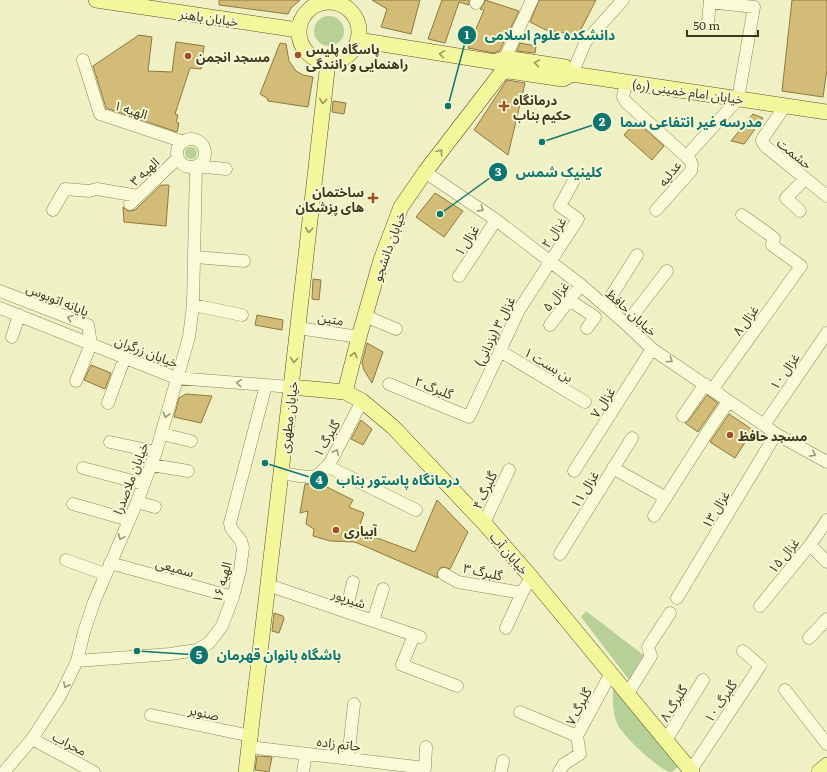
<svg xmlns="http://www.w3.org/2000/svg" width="827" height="772" font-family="Literata,'Noto Sans Arabic',serif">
	<rect width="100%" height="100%" fill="#eff1c4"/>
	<path fill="#b6d097" d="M314 31a15 15 0 1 1 30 0a15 15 0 1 1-30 0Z
		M185 153a6 6 0 1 1 12 0a6 6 0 1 1-12 0Z
		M586 611 646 657 630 681 581 617Z
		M613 687 679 766 672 772C660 772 625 737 619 727 612 715 613 700 613 687Z"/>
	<path fill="#d2bc78" stroke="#8e793d" d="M219 0H300L291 8 288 14 219 5Z
		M372 0H420L411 34 381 27 387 9Z
		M442 0H469V5L459 2 445 43 428 39Z
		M485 0 519 11 500 50 494 53 468 48 484 10 480 9 484 4Z
		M539 0H596L578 35 546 30 530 22Z
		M792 0H827V69L823 97 782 91Z
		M139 35 152 37 148 71 172 72 176 42 204 46 201 69 190 68 175 114 178 115 176 122 179 123 177 132 106 108 93 66Z
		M280 43 286 44 289 61 296 71 303 75 313 77 308 107 268 101 267 98 260 94Z
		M520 43 536 46 535 53 517 51Z
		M507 80 525 83 508 155 474 130Z
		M333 101 346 103 344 114 332 112Z
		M753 114 763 118 744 144 731 141Z
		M636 121 664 146 652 160 624 135Z
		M161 185H169L166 226 124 222 123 207 128 211 135 210Z
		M435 193 463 211 444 237 416 217Z
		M313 279 321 280 319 300 312 299Z
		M257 315 283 320 282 330 255 325Z
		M367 343 383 352 372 383 364 370 362 363Z
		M91 365 111 373 105 389 84 380Z
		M186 394 212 396 201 423 174 417 179 398Z
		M707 395 718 403 698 432 685 423 689 420Z
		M729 414 753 430 735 458 710 442Z
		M361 420 372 429 363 445 351 439Z
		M319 483 353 500 349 507 364 513 358 531 415 552 437 500 468 532 450 569 444 567 440 568 437 574 438 578 355 542 330 541 313 536 314 529 306 524 308 511 300 513 305 484Z
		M274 613 283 616 284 619 279 633 272 631Z
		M257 756 272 757 269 772 255 770Z"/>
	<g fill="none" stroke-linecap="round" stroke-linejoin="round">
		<g stroke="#8d8759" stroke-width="13">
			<path id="minor" d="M476 3 478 0
				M708 23 710 0
				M505 58 532 0
				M83 60 100 114 184 142
				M572 74 586 41 623 0
				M626 82 623 97 626 102 690 160 692 165 691 171 656 210
				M785 106 763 138 762 141 765 146 827 196
				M177 153a14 14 0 1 1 28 0a14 14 0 1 1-28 0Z
				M692 150 738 99 754 7 710 2
				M196 166 226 169
				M425 172 496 220 581 285 626 324 652 349 764 425 776 434 827 462
				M130 204 178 158
				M53 210 65 189 89 191 97 189 138 196
				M800 211 786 198 805 179
				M195 257 244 261
				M459 276 496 220
				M0 291 88 325 91 344 76 381
				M569 300 595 317 587 328
				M193 305 242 315
				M605 306 637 255
				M0 308 176 378 291 387
				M365 316 396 329
				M626 324 667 271
				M550 325 569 300 581 285
				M298 328 359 337
				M12 337 19 315
				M500 351 585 402
				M389 384 469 417 519 310 578 219 560 206 573 182
				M712 390 801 266 772 245 774 238 742 215
				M108 403 125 357
				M683 416 705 384
				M764 425 827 333
				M162 434 191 441
				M110 442 156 452
				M152 465 188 471
				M327 466 416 510
				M83 468 144 484
				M613 468 666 498
				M574 471 652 349
				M281 473C289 474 310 479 316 476 321 473 326 467 330 463L362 401
				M137 502 155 507
				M73 504 129 520
				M654 516 712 425 729 401
				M484 523 509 470
				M810 545 827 562
				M560 554 632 438
				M66 560 105 574
				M110 563 233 597
				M444 574 458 582 522 593 531 577
				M268 585 420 637
				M677 598 776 434
				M760 606 810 545 827 520
				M346 612 353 582
				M373 621 383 589
				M506 628 522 593
				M414 635 402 665 457 686
				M809 638 827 619
				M77 661 170 654 197 650 209 643 222 626 233 597 240 570 243 548 241 541 231 528 230 523 266 385
				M785 690 827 744
				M628 693 651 656 648 647 670 613
				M520 712 577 736
				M151 715 251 736
				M32 739 94 772
				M666 740 703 680
				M249 747 425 768 426 747
				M348 759 354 704
				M691 770 760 666 743 651
				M4 772 32 739 60 696 77 661 84 632 94 602 137 502 156 452 189 337 193 305 196 166
				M303 772 306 754
				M501 772 503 761
				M559 772 564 764 580 754 577 736 611 673"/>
		</g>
		<g stroke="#5b522d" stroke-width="16">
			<path id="major" d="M96 0 298 30
				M299 32a30 30 0 1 1 60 0a30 30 0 1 1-60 0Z
				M358 40 495 62 505 58 565 67 572 74 827 112
				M291 387 345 392 362 401 393 427 484 523 531 577 692 772
				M345 392 359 337 381 260 401 207 425 172 502 72 509 71 563 79 572 74
				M246 772 291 387 328 62
				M819 772 827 765"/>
		</g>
		<use href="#minor" stroke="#f9fbd8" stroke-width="12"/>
		<use href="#major" stroke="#f3f69a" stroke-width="15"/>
	</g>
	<defs><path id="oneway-chevron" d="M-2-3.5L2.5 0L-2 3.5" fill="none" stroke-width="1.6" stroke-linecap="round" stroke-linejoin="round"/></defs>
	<g stroke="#98965c">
		<use href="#oneway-chevron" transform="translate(442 54) rotate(-171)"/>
		<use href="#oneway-chevron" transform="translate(537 63) rotate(-171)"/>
		<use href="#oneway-chevron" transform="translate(323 101) rotate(96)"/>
		<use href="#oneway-chevron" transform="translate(440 152) rotate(-53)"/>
		<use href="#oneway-chevron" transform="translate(309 230) rotate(96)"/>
		<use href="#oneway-chevron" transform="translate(354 355) rotate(-76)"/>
		<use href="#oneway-chevron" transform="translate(294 360) rotate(96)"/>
	</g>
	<g stroke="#9a997b">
		<use href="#oneway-chevron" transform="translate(481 209) rotate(33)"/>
		<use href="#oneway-chevron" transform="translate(70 318) rotate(-159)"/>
		<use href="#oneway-chevron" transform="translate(670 360) rotate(34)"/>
		<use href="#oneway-chevron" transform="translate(239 383) rotate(-175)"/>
		<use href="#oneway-chevron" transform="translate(166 415) rotate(105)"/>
		<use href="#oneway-chevron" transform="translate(336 452) rotate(-63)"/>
		<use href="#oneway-chevron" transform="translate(813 454) rotate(28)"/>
		<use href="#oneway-chevron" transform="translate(121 537) rotate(114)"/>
		<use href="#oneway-chevron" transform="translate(66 685) rotate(116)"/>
	</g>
	<g fill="#a04e25" stroke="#f6f8d4" stroke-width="1.5">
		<circle cx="298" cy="55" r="4"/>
		<circle cx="188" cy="56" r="4"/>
		<path d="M502 100h4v4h4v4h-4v4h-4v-4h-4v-4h4z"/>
		<path d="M371 192h4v4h4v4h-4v4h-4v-4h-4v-4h4z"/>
		<circle cx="730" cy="435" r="4"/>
		<circle cx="336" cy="530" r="4"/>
	</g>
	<g text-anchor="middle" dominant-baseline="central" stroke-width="4" stroke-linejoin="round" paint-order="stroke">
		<g font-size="13" fill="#3c371e" stroke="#f6f8d4">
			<text transform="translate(209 17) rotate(8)">خیابان باهنر</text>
			<text transform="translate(688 91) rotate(8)">خیابان امام خمینی (ره)</text>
			<text transform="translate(131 109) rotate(18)">الهیه ۱</text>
			<text transform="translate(795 153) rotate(39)">حشمت</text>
			<text transform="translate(144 171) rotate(-43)">الهیه ۳</text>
			<text transform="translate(669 173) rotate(-52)">عدلیه</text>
			<text transform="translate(553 232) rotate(-56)">غزال ۲</text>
			<text transform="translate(466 240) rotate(-57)">غزال ۱</text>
			<text transform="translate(388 246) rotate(-70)">خیابان دانشجو</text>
			<text transform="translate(555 296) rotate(-51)">غزال ۵</text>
			<text transform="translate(58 299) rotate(22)">پایانه اتوبوس</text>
			<text transform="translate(632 312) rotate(42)">خیابان حافظ</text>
			<text transform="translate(331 318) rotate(9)">متین</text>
			<text transform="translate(745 320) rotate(-54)">غزال ۸</text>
			<text transform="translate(494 331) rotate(-64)">غزال ۳ (یزدانی)</text>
			<text transform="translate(147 351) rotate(21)">خیابان زرگران</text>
			<text transform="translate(549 364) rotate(31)">بن بست ۱</text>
			<text transform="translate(784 371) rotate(-55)">غزال ۱۰</text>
			<text transform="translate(434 387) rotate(22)">گلبرگ ۲</text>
			<text transform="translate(602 402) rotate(-57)">غزال ۷</text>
			<text transform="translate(288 417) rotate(-83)">خیابان مطهری</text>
			<text transform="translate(326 438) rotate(-60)">گلبرگ ۱</text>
			<text transform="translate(130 478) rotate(-69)">خیابان ملاصدرا</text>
			<text transform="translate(584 489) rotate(-58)">غزال ۱۱</text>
			<text transform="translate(484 490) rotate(-65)">گلبرگ ۴</text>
			<text transform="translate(715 509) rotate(-59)">غزال ۱۳</text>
			<text transform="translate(510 553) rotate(49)">خیابان آب</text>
			<text transform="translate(783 555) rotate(-51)">غزال ۱۵</text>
			<text transform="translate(175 567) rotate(15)">سمیعی</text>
			<text transform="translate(483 571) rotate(12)">گلبرگ ۳</text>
			<text transform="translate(221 582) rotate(-75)">الهیه ۱۶</text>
			<text transform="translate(349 598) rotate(19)">شیرپور</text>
			<text transform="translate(720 701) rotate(-56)">گلبرگ ۱۰</text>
			<text transform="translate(673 703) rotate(-58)">گلبرگ ۸</text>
			<text transform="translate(578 706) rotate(-62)">گلبرگ ۷</text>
			<text transform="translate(204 712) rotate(12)">صنوبر</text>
			<text transform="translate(70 743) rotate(28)">محراب</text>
			<text transform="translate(339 743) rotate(7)">حاتم زاده</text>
		</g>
		<g font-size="13" font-weight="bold" fill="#3c371e" stroke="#f6f8d4" text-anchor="start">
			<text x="306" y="48">پاسگاه پلیس<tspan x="306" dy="15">راهنمایی و رانندگی</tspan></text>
			<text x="196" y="56">مسجد انجمن</text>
			<text x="513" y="99">درمانگاه<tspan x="513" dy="15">حکیم بناب</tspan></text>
			<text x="364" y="191" text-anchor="end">ساختمان<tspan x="364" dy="15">های پزشکان</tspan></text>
			<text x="738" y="435">مسجد حافظ</text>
			<text x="344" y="530">آبیاری</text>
		</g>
	</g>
	<path fill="none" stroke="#0f766e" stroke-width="1.5" d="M448 106L467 35M542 142L602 122M440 214L498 172M265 463L319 480M137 651L199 655"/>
	<g fill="#0f766e" stroke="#f6f8d4" stroke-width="1.5">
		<circle cx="448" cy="106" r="4"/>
		<circle cx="542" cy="142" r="4"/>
		<circle cx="440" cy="214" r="4"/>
		<circle cx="265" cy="463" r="4"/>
		<circle cx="137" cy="651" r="4"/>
		<circle cx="467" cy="35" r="10"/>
		<circle cx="602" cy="122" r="10"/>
		<circle cx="498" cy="172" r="10"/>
		<circle cx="319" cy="480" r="10"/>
		<circle cx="199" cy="655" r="10"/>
	</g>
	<g font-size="12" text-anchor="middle" font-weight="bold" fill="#fff">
		<text x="467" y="39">1</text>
		<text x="602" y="126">2</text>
		<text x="498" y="176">3</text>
		<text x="319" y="484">4</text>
		<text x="199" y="659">5</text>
	</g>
	<g font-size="14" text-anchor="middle" font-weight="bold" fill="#0f766e" stroke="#f6f8d4" stroke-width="4" stroke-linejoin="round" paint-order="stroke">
		<text x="550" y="40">دانشکده علوم اسلامی</text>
		<text x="691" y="127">مدرسه غیر انتفاعی سما</text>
		<text x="559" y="177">کلینیک شمس</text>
		<text x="398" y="485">درمانگاه پاستور بناب</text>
		<text x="279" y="660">باشگاه بانوان قهرمان</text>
	</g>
	<path d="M687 30v6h71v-6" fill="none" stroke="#3c371e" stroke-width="2"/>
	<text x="693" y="30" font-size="12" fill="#3c371e" stroke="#f6f8d4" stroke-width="3" paint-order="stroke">50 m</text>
</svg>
